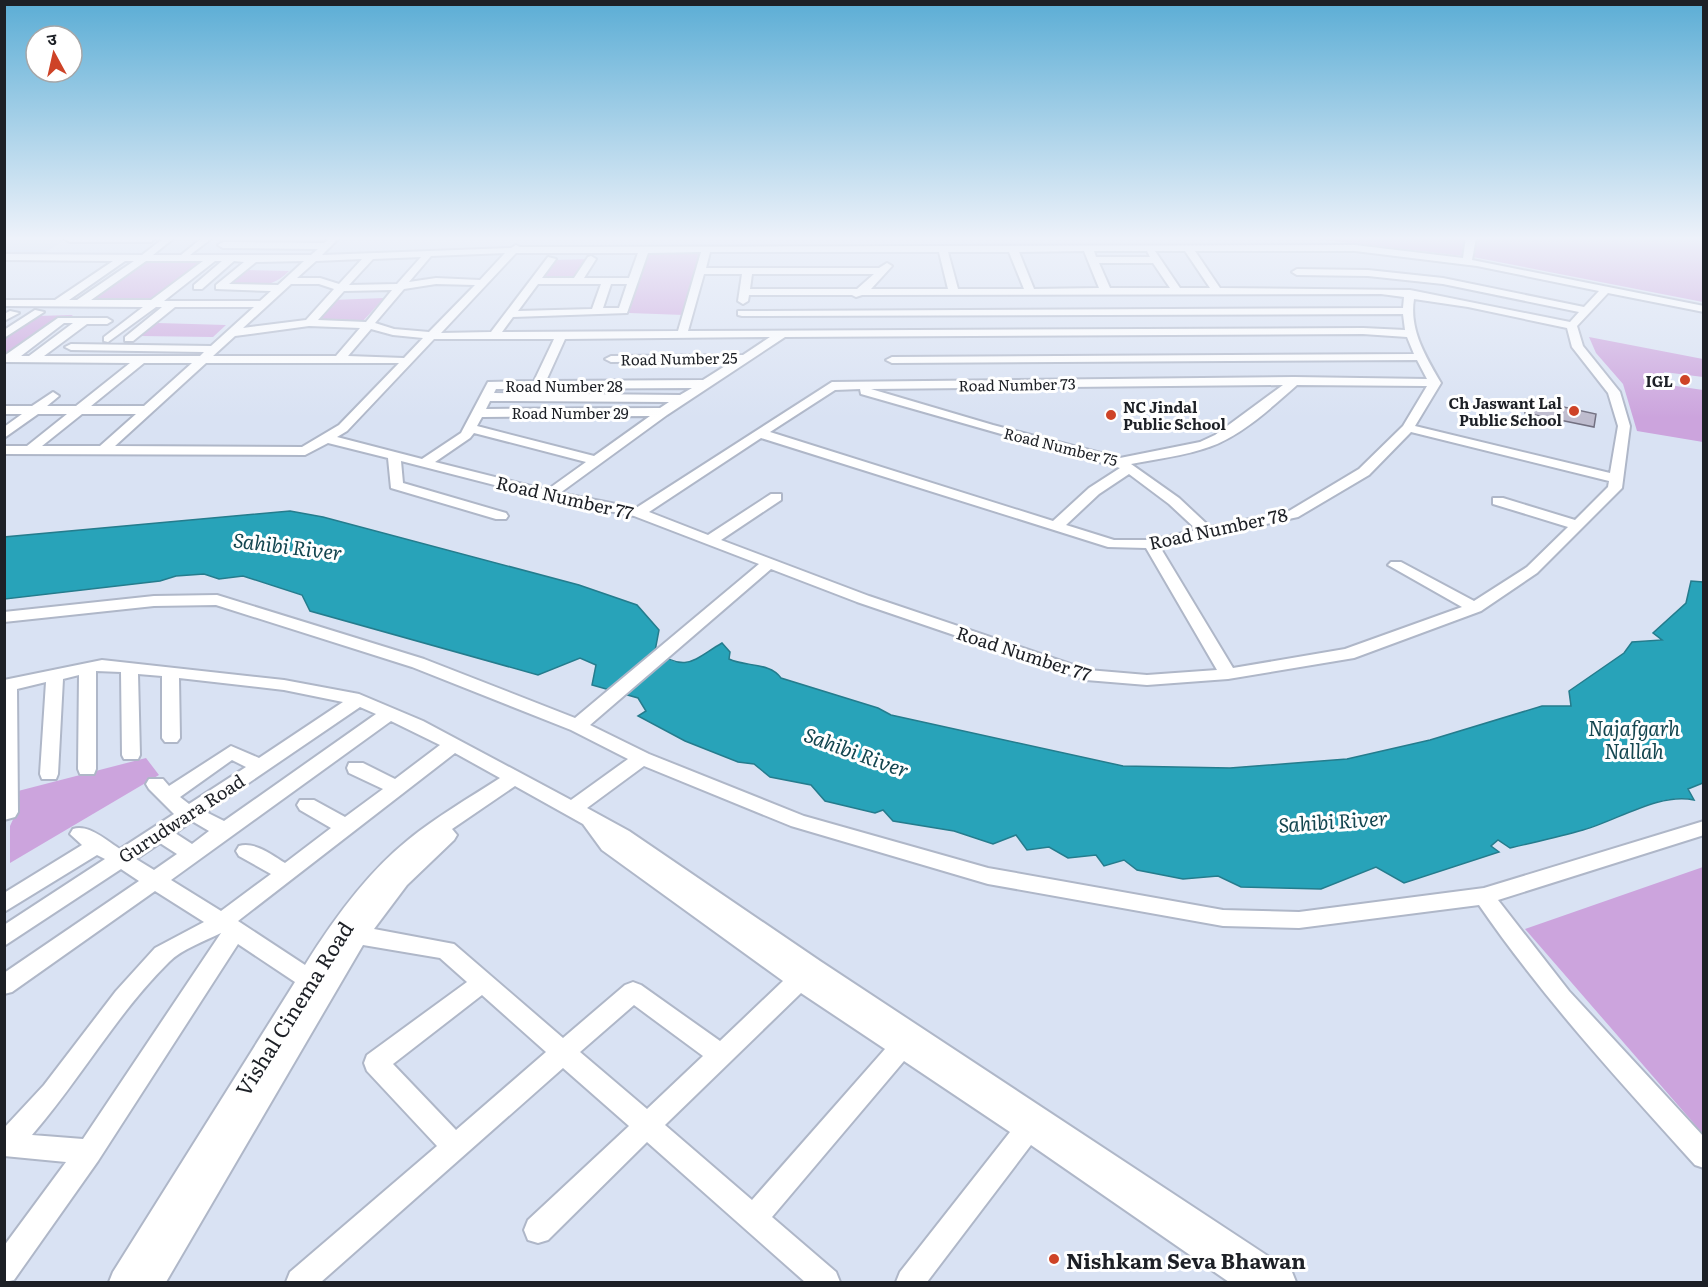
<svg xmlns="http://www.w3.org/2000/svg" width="1708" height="1287" font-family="Literata,'Noto Sans Devanagari',serif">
	<rect width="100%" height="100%" fill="#d9e2f3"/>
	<path fill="#cad6ee" d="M5 238H68L46 252H5Z"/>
	<path fill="#cca4dd" d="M1307 238H1467L1464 256Z
		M1476 238H1703V302L1473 257Z
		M646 251H704L684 315 629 313Z
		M591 259 577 281 538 280 553 260Z
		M139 260 207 261 157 300 83 299Z
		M245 270 289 271C270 290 252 287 226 286Z
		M384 298 362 322 314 321 332 300Z
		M73 315 18 355H5L4 337 36 316Z
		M158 323 226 325 213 337 140 336Z
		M1589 337 1703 359V377L1664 372 1669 385 1703 390V442L1637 431 1623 384 1596 353Z
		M146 758 159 775 10 863V826L15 815 18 791Z
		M1703 867H1704L1703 1134 1525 929Z"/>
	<path fill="#28a3b9" stroke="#257c8d" stroke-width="1.5" d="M290 511 323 517 579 585 637 605 659 630 655 651C687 673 693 660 722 643L730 652 729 659C745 667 770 662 781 678L878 708 891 715 1123 766 1230 768 1347 759 1430 740 1542 706H1571L1569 691 1624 653 1632 642 1662 640 1653 633 1686 603 1691 581 1703 582V783L1688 789 1694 800C1660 792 1616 821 1583 830 1559 837 1535 842 1510 848L1498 840 1491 846 1499 852 1404 883 1376 867 1321 889 1241 887 1218 876 1183 879 1137 870 1124 860 1104 866 1096 855 1068 858 1049 847 1027 850 1016 835 993 844 954 831 893 821 883 810 875 813 825 801 811 785 770 777 754 764 738 762 685 741 638 716 646 711 638 698 592 685 596 665 580 658 538 675 310 611 302 595 243 576 219 579 204 574 176 576 160 581 5 599 4 537Z"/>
	<path fill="#bebcce" stroke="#727081" stroke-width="1.5" d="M1527 399 1596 414 1594 427 1525 413Z"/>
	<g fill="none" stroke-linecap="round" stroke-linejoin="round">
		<g stroke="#afb7c8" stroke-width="4">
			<path id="minor" d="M155 238 151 242H70L65 239Z
				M164 238H174L153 255H181L202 238H212L190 255H311L318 249 223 248 218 245 223 242 324 243 330 238H339L322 255 511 248 516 245 520 247 1355 245 1463 258 1466 238H1476L1472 260 1704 306V312L1608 293 1577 326 1583 346 1620 392 1630 426 1622 488 1537 573 1481 611 1354 658 1228 679 1147 685 1086 680 857 602 771 569 590 725 649 754 804 816 988 868 1223 910 1299 912 1484 888 1704 821V835L1498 900 1569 991 1704 1137V1168L1695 1165C1619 1081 1543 998 1479 905L1299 928 1223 926 988 884 791 826 644 766 587 808 629 831 820 961 1292 1272 1296 1282H1229L1031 1145 927 1282H896L900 1272 1010 1132 904 1061 772 1217 836 1272 840 1282H805L647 1142 548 1240 538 1243 528 1240 524 1230 528 1220 629 1126 563 1068 321 1282H286L290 1272 437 1146 367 1071 364 1063 367 1055 467 982 440 958 363 945 166 1282H109L113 1272 295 982 238 944 98 1161 14 1280 4 1282V1246L66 1162 4 1156V1128L44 1085 116 991 155 948 204 922 155 891 12 992 4 994V973L139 881 121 869 4 946V925L105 859 97 855 4 912V893L82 845 70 834 73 829C89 824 107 841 120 849L174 814 149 789 146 784 149 779H163L169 786 231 746 259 758 343 702 284 690 179 678 180 738 177 742H165L162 738V676L138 674 140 755 138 759H124L122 755 121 672 96 671V769L94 774H80L78 769 79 675 63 679 58 774 56 779H42L40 774 46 682 17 689 18 812 15 817 4 820V680L102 660 284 680 359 694 423 721 571 800 628 759 571 730 412 667 216 605 154 606 4 622V612L154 596 217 595 424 659 575 718 759 564 634 516 549 499 401 461 403 483 506 513 508 516 506 519H496L391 488 388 458 328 443 305 455 4 454V446H27L67 414H38L4 438V427L22 414H4V406H32L53 392 59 396 47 406H76L130 363 4 362V356L58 318H107L112 321 107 324H87L44 356H200L204 352 71 350 65 347 71 344 211 346 254 307H175L133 341H125V337L162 307H156L108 342 104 341V337L143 307 4 306V300H55L113 261 4 260V254L142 255ZM1084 251 1099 288 1034 289 1019 252ZM1094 251H1147L1150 257H1096ZM1155 251H1185L1210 288H1180ZM1195 251H1355L1477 266 1599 291 1584 307 1443 278 1368 270 1297 269 1292 272 1297 275 1368 276 1443 284 1579 312 1570 322 1410 290 1220 288ZM701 252 678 331 502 332 513 317 627 313 648 253ZM710 252H939L948 289H871L892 266 887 263 879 268H706ZM948 252H1009L1024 289H958ZM505 253 480 280 436 278 409 282 431 256ZM516 253H638L629 278H584L596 259 591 256 588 257 574 278H542L556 259 548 257 491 332 441 333ZM421 257 397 284 349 285 373 259ZM362 259 339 284 320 278H297L316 261ZM125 261H134L77 300H69ZM146 261H203L151 300H91ZM215 261H222L194 285V289H202L234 261 244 262 216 285V289L271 291 260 301H164ZM304 261 278 285 229 284 256 262ZM1099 263H1153L1170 288H1110ZM704 274H742L738 301 743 304 748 301 749 295H852L856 297 862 295 1381 294 1404 297 1403 308 738 311V315L742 316 1403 314 1405 330 1363 328 688 331ZM752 274H874L857 289H750ZM291 284H319L334 289 306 320 243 328ZM436 284 475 285 429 332 394 329 375 323 404 289ZM538 284H601L592 309 518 311ZM611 284H627L619 308H603ZM392 290 366 322 318 320 344 291ZM1414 299 1468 307 1567 328 1572 347 1608 393 1618 426 1610 473 1415 426 1441 383C1426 357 1409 330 1414 299ZM64 323H73L29 356H21ZM309 326 360 328 336 356H213L235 336ZM371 329 393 335 423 338 404 358 348 356ZM1363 334 1407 337 1414 354 892 357 886 360 892 363 1417 360 1427 379 1294 377 832 382 636 508 560 493 667 415 785 337ZM770 337 743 355 611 356 605 359 611 362 733 361 703 380 546 381 565 339ZM434 339H554L534 381 488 382 461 433 422 459 337 437 347 431ZM144 363H192L144 406H91ZM206 363H399L339 425 302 447 115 446ZM1283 385 1215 435 1200 442 1120 458 993 425 871 389ZM1297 385 1427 386 1403 426 1359 469 1289 511 1210 527 1179 498 1131 464C1156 459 1185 456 1209 447 1241 436 1272 407 1297 385ZM692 388 680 395 494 393 496 389ZM860 389 861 394 1120 468 1089 488 1053 521 770 432 835 390ZM490 401 669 402 660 408 486 409ZM82 414H136L100 446H42ZM650 416 594 456 477 426 482 417ZM1411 432 1609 481 1608 487 1575 520 1503 498H1493V504L1568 527 1527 567 1474 601 1401 562H1391L1388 565 1462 607 1345 649 1233 668 1160 547 1298 517 1369 475ZM474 433 586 462 547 490 435 462 470 438ZM761 438 1108 547 1146 548 1217 670 1147 675 1088 670 869 596 721 540 781 500V494H771L708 535 649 512ZM1129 474 1169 504 1197 530 1151 540H1114L1066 525 1099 494ZM360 707 376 714 224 821 206 812ZM391 721 440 745 395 779 363 763H349L347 768 349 773 383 789 345 817 314 800H300L297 805 300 810 331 828 285 863C272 855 254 841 239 846L236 851 239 856 271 874 221 911 171 880ZM455 753 500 778C469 798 436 817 408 840 366 874 333 920 305 965L238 921ZM232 760 246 767 189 804 180 797ZM515 786 583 824 602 850 783 981 720 1041 641 985 633 982 625 985 563 1038 454 944 374 929 407 885 454 840 457 835 452 829ZM192 821 209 831 192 844 175 833ZM160 843 177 854 154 870 136 859ZM221 933 83 1139 32 1135C80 1080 117 1013 169 962 182 949 205 941 221 933ZM801 993 885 1049 752 1200 665 1125ZM482 995 546 1052 456 1130 393 1064ZM634 1005 703 1056 647 1109 580 1052Z
				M35 310 44 312 4 338V330Z
				M10 311 19 313 4 321V314Z"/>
		</g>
		<use href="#minor" fill="#fff" fill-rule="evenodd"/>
	</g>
	<linearGradient id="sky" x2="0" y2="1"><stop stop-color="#5badd5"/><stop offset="0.57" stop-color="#eef2fa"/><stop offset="1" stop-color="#eef2fa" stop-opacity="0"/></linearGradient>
	<rect width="1708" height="418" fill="url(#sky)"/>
	<g fill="#ce4327" stroke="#fff" stroke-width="2">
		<circle cx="1685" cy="380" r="6"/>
		<circle cx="1574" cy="411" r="6"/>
		<circle cx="1111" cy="415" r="6"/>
		<circle cx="1054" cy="1259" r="6"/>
	</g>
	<g text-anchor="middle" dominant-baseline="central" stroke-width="6" stroke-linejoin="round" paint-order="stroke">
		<g font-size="15" fill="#1d2026" stroke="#fff">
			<text transform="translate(679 358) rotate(-1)">Road Number 25</text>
			<text transform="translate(1017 384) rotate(-1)">Road Number 73</text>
			<text x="564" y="385">Road Number 28</text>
			<text x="570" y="412">Road Number 29</text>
			<text transform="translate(1061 446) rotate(14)">Road Number 75</text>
		</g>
		<g font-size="15" font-weight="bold" fill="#1d2026" stroke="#fff" text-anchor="end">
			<text x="1673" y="380">IGL</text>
			<text x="1562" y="402">Ch Jaswant Lal<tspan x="1562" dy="17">Public School</tspan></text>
			<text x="1123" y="406" text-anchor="start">NC Jindal<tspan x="1123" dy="17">Public School</tspan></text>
		</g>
		<g font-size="18" fill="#1d2026" stroke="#fff">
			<text transform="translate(565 497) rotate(13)">Road Number 77</text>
			<text transform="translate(1218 528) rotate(-12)">Road Number 78</text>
			<text transform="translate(1024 653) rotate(18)">Road Number 77</text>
			<text transform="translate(181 818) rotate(-33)">Gurudwara Road</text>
		</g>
		<g font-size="20" font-style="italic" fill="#144650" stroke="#fff">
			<text transform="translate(288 545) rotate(7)">Sahibi River</text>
			<text x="1634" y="727">Najafgarh<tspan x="1634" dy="23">Nallah</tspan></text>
			<text transform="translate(857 751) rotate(20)">Sahibi River</text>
			<text transform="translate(1333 820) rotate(-4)">Sahibi River</text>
		</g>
		<g font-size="21" fill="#1d2026" stroke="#fff">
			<text transform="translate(293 1008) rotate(-58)">Vishal Cinema Road</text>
		</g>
		<g font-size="21" font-weight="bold" fill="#1d2026" stroke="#fff" text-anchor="start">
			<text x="1066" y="1259">Nishkam Seva Bhawan</text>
		</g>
	</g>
	<rect width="1708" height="1287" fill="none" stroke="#1d2026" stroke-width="12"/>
	<g transform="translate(54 54) rotate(352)"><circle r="28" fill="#ffffff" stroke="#a5a6a8" stroke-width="1.5"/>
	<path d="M0-4.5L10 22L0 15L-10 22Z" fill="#ce4327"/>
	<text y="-9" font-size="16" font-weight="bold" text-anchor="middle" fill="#1d2026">उ</text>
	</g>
</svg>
